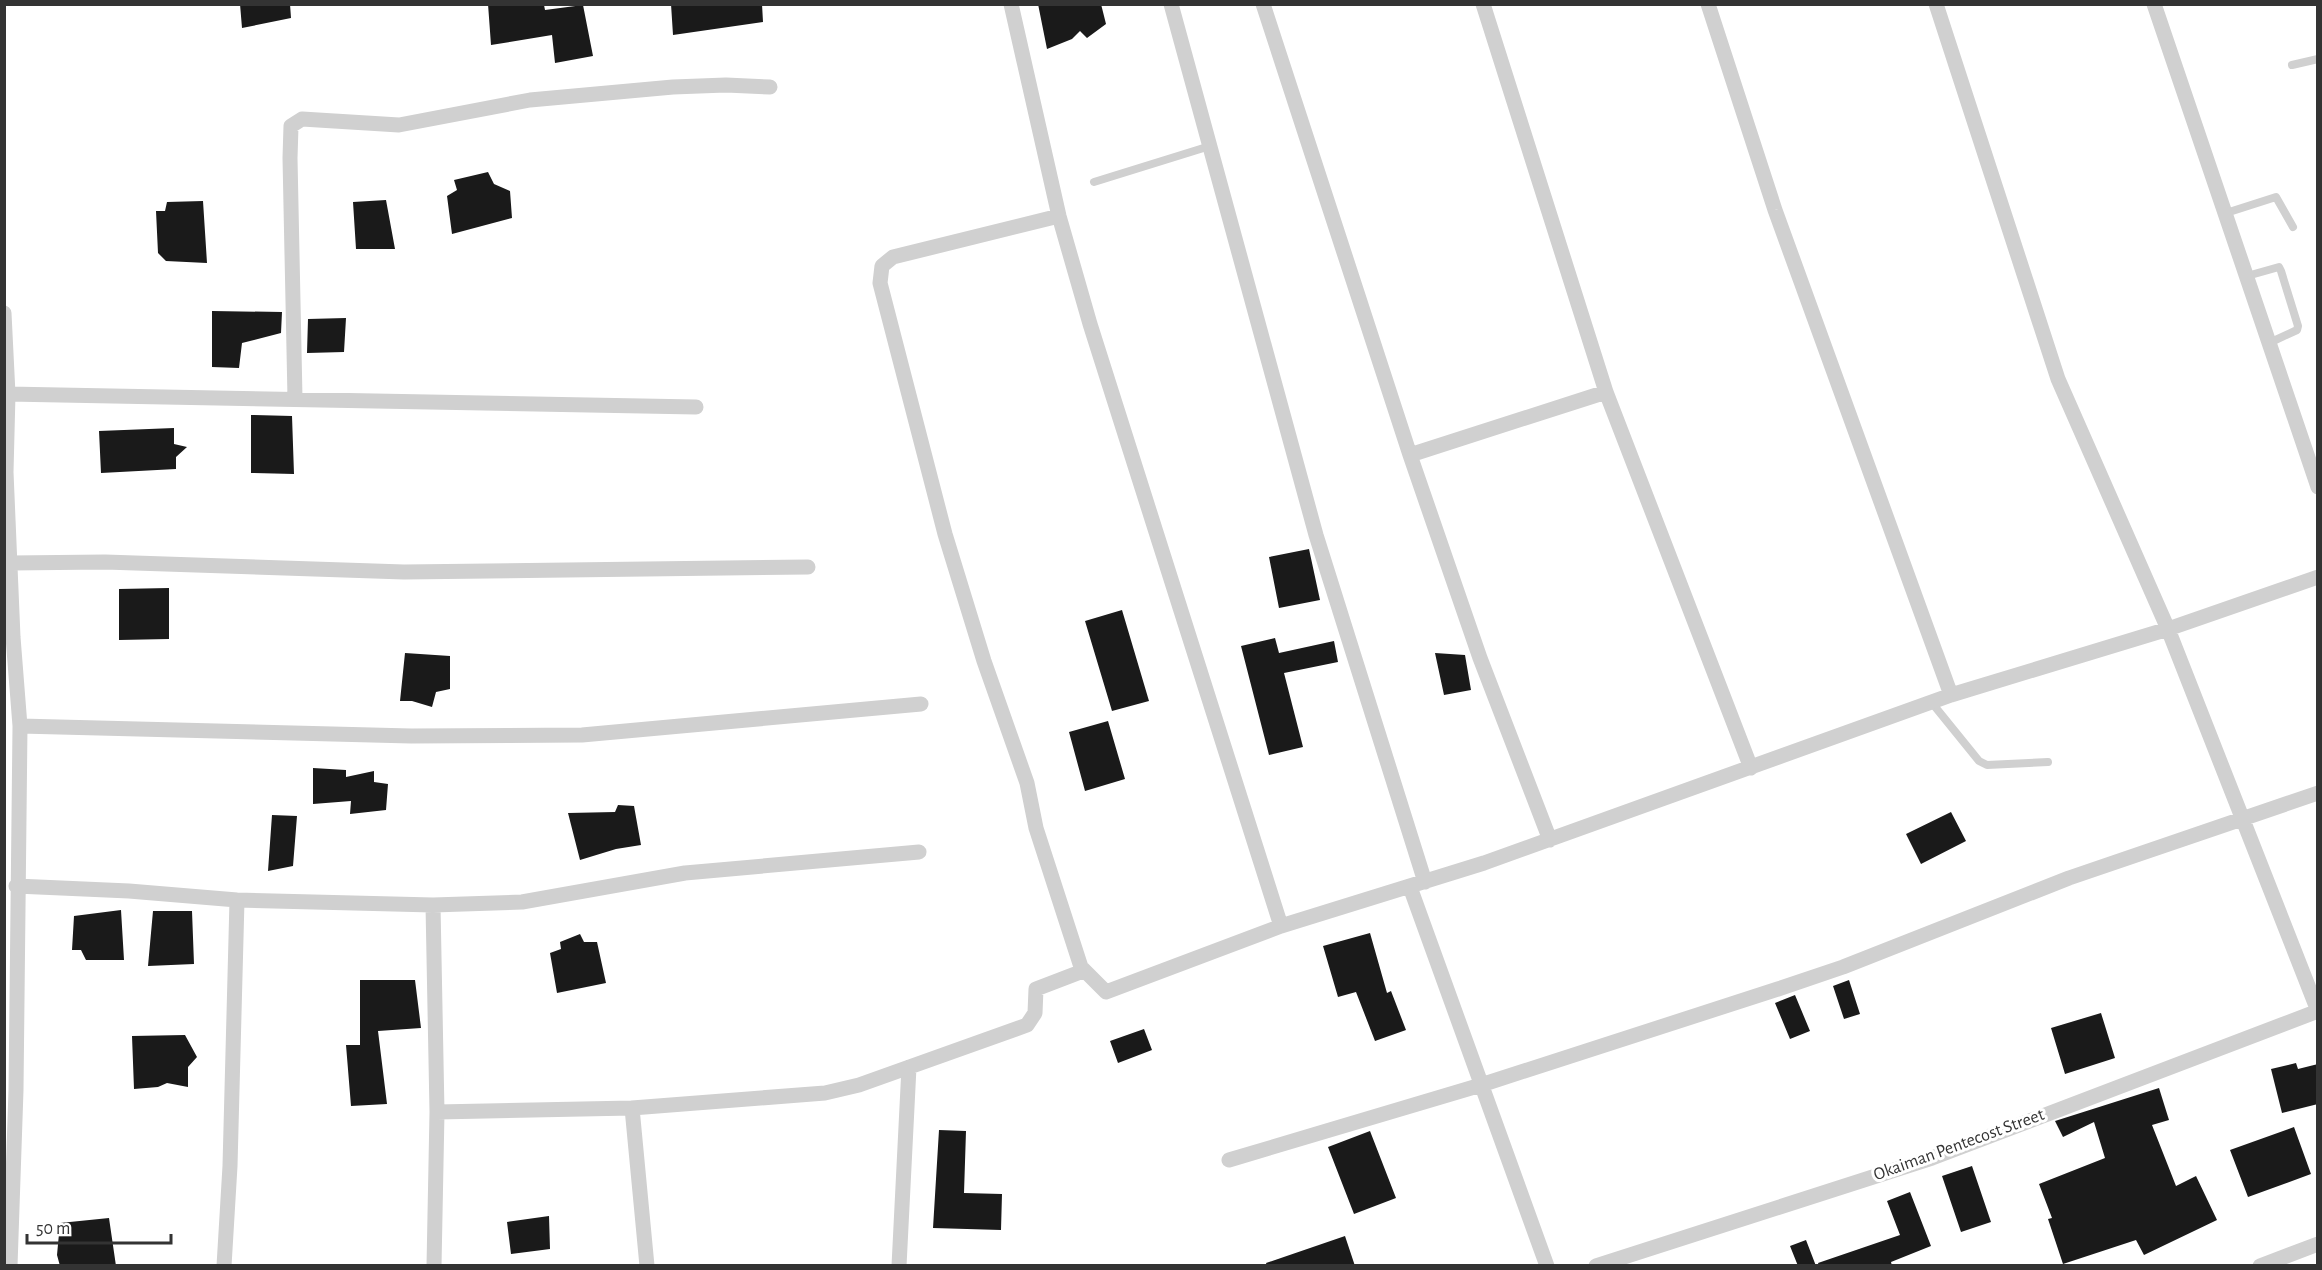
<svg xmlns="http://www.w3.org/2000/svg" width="2322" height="1270" font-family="'Alegreya Sans',sans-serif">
	<rect width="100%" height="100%" fill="#fff"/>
	<path fill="#1a1a1a" d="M240 4H290L291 18 242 28Z
		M488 4 544 5 545 10 583 5 593 56 555 63 552 35 491 45Z
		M671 4H762L763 22 673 35Z
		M1038 4H1101L1106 24 1087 38 1080 31 1072 39 1047 49Z
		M488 172 494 184 510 191 512 218 452 234 447 196 457 190 454 180Z
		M386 200 395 249H356L353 202Z
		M203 201 207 263 166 261 158 253 156 211H165L167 202Z
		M212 311 282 312 281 333 242 343 239 368 212 367Z
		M346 318 344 352 307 353 308 319Z
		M251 415 292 416 294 474 251 473Z
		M174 428V444L187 447 176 457V469L101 473 99 431Z
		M1309 549 1320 600 1279 608 1269 557Z
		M169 588V639L119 640V589Z
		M1122 610 1149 701 1112 711 1085 621Z
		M1275 638 1279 653 1334 641 1338 662 1284 673 1303 747 1269 755 1241 646Z
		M405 653 450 656V689L436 692 432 707 412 701H400Z
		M1435 653 1465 655 1471 690 1444 695Z
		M1108 721 1125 779 1085 791 1069 732Z
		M313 768 346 770V777L374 771V782L388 784 386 810 350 814 351 801 313 804Z
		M618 805 634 806 641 845 616 849 580 860 568 813 615 812Z
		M1951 812 1966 841 1921 864 1906 834Z
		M272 815 297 816 293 866 268 871Z
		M121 910 124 960H86L81 950H72L74 916Z
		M153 911H192L194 964 148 966Z
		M1370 933 1387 993 1391 991 1406 1030 1375 1041 1356 992 1338 997 1323 946Z
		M580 934 584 942H597L606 983 557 993 550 953 561 949 560 942Z
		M360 980H415L421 1028 378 1031 387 1104 351 1106 346 1045H360Z
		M1849 980 1860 1014 1844 1019 1833 986Z
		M1795 995 1810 1031 1790 1039 1775 1003Z
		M2101 1013 2115 1058 2065 1074 2051 1028Z
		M1144 1029 1152 1050 1118 1063 1110 1041Z
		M185 1035 197 1057 188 1067V1087L167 1083 158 1087 134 1089 132 1036Z
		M2296 1063 2298 1069 2318 1064V1104L2282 1113 2271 1069Z
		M2159 1088 2169 1120 2152 1125 2176 1186 2196 1176 2217 1220 2144 1255 2136 1240 2063 1264 2048 1219 2052 1218 2039 1184 2105 1158 2094 1122 2063 1137 2055 1121Z
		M2294 1127 2311 1174 2248 1197 2230 1150Z
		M939 1130 966 1131 964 1193 1002 1194 1001 1230 933 1228Z
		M1370 1131 1396 1198 1354 1214 1328 1147Z
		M1972 1166 1991 1222 1961 1232 1942 1176Z
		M1910 1192 1931 1246 1891 1262 1892 1266H1819L1818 1263 1900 1235 1887 1201Z
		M549 1216 550 1249 511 1254 507 1222Z
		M109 1218 116 1266H60L57 1255 60 1223Z
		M1345 1236 1355 1266H1267L1266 1263Z
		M1806 1240 1816 1266H1798L1790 1246Z"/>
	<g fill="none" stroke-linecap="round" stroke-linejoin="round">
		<path stroke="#d0d0d0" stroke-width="8" d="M2292 65 2318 59
			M1094 182 1210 146
			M2226 213 2276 197 2293 227
			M2247 276 2279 267 2281 271 2298 326 2297 330 2269 343
			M1932 703 1979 761 1987 765 2048 762"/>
		<path stroke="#d0d0d0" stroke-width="15" d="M1011 4 1059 216 1090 324 1281 926
			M1171 4 1316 535 1425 882
			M1263 4 1410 455 1480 658 1550 840
			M1483 4 1606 392 1751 768
			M1708 4 1775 210 1951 695
			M1936 4 2058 379 2168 629 2318 1011
			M2154 4 2318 487
			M1059 216 893 257 882 266 880 283 945 534 984 661 1027 783 1036 828 1081 967 1106 992 1281 926 1484 863 1951 695 2168 629 2318 577
			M4 313 8 394 6 472 13 637 20 726 16 1090 10 1266
			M8 394 696 407
			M295 398 290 158 291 126 302 119 399 125 530 100 673 87 726 85 770 87
			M1410 455 1606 392
			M11 563 105 562 404 572 808 567
			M20 726 411 736 582 735 921 704
			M16 886 129 891 237 900 433 905 522 902 685 873 919 852
			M1410 887 1547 1266
			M433 905 437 1112 434 1266
			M632 1108 647 1266
			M437 1112 632 1108 825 1093 859 1085 1027 1025 1035 1013 1036 989 1083 971
			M1229 1160 1481 1085 1778 989 1843 967 2069 878 2318 793
			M224 1266 230 1166 237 900
			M899 1266 909 1067
			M1596 1266 1932 1158 2318 1011
			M2260 1266 2318 1244"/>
	</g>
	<g text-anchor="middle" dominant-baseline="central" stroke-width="6" stroke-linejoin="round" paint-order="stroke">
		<g font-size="18" fill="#333" stroke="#fff">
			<text transform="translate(1959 1145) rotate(-20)">Okaiman Pentecost Street</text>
		</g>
	</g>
	<rect width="2322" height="1270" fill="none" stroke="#333333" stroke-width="12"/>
	<path d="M27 1234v9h144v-9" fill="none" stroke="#333333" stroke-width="3"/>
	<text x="36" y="1234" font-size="18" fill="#333333" stroke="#ffffff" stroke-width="4.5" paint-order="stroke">50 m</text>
</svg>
